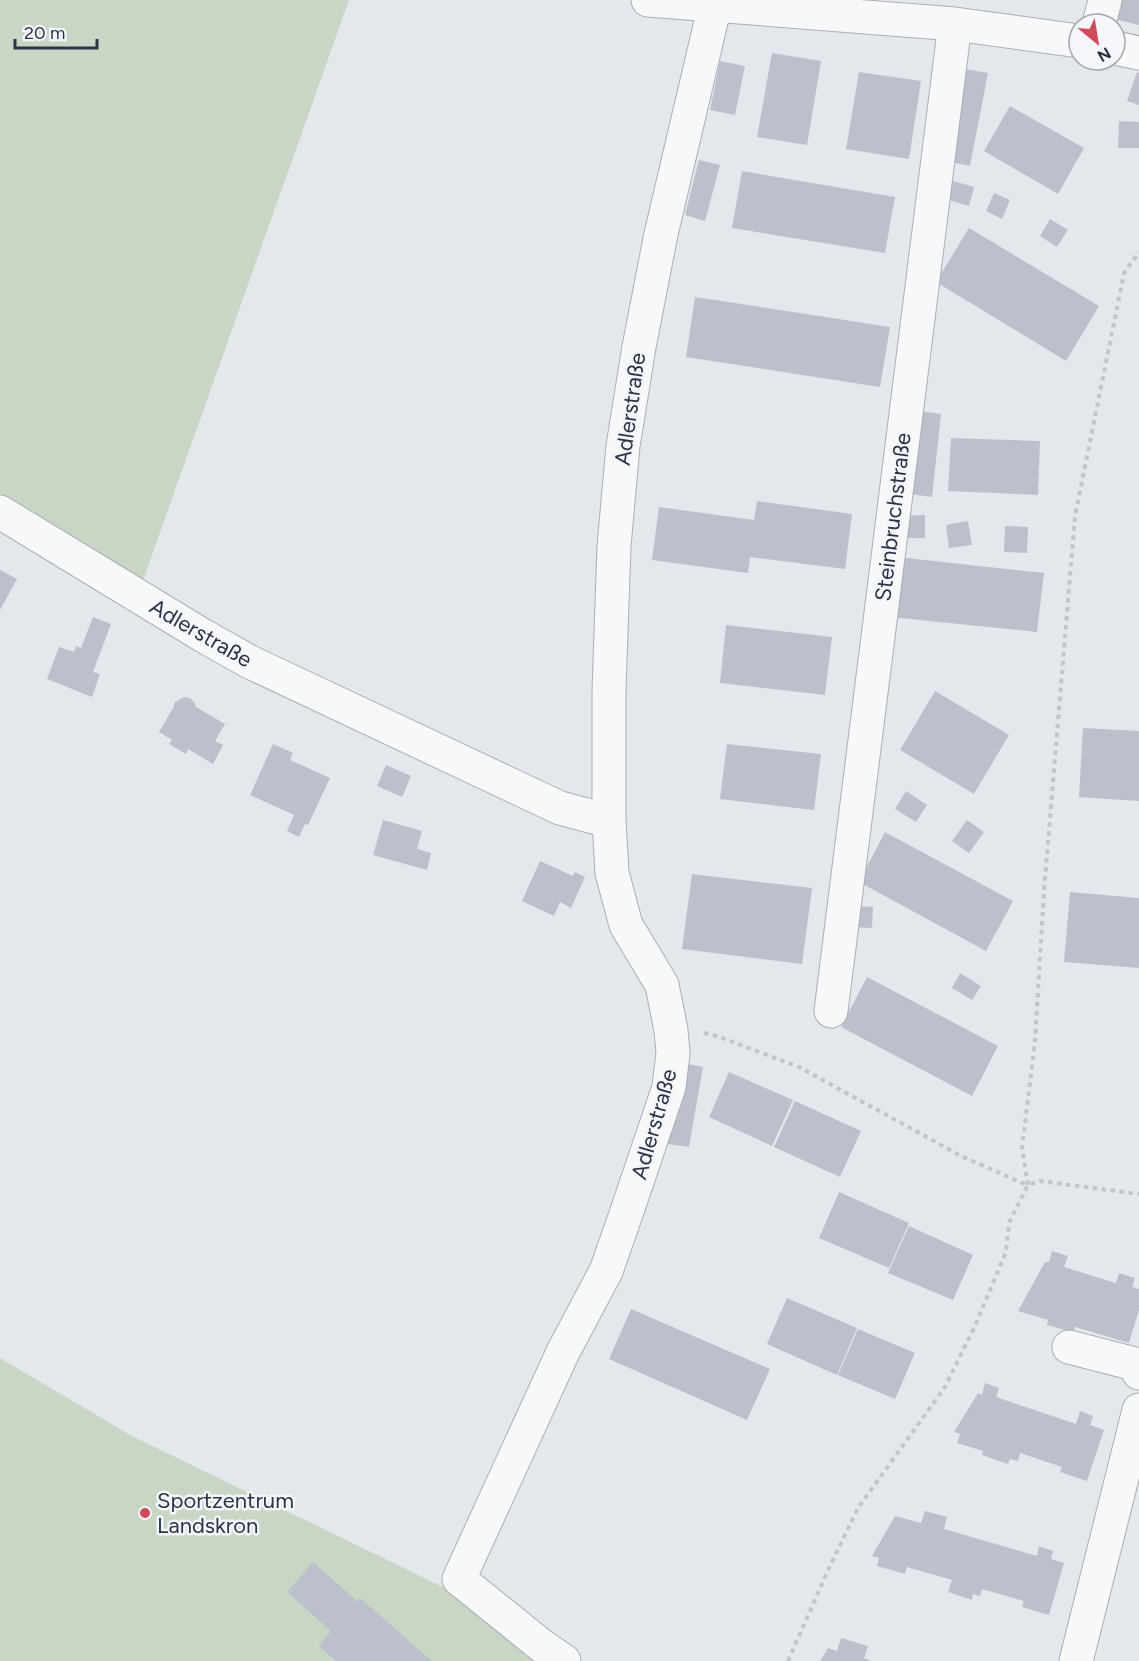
<svg xmlns="http://www.w3.org/2000/svg" width="1139" height="1661" font-family="Figtree,sans-serif">
	<rect width="100%" height="100%" fill="#e4e7ec"/>
	<path fill="#c9d6c5" d="M0 0H349L141 586 0 499Z
		M0 1358 130 1435 449 1590 551 1661H0Z"/>
	<path fill="#bbc0ca" d="M1118 0H1139V25L1114 19Z
		M772 53 821 61 807 145 757 137Z
		M720 61 745 66 735 115 710 110Z
		M965 69 988 73 970 166 946 161Z
		M859 72 921 81 909 159 846 149Z
		M1137 72 1139 73V105L1127 101Z
		M1010 106 1084 148 1058 194 984 151Z
		M1119 121 1139 122V148H1118Z
		M699 160 720 165 705 221 685 215Z
		M742 171 895 197 885 253 732 228Z
		M953 181 974 187 969 206 948 200Z
		M994 193 1010 200 1002 219 986 211Z
		M1050 219 1068 230 1057 247 1040 236Z
		M969 228 1099 306 1066 361 936 282Z
		M695 297 890 327 880 387 686 357Z
		M919 411 941 414 932 497 910 494Z
		M951 438 1040 441 1038 495 948 491Z
		M757 501 852 514 845 569 750 557 748 573 652 560 659 507 754 520Z
		M925 515V538H904V516Z
		M968 521 972 545 949 548 946 525Z
		M1005 526 1028 527 1027 553 1004 552Z
		M897 557 1044 573 1037 632 890 617Z
		M0 570 17 579 0 610Z
		M93 617 111 624 93 672 100 674 92 697 47 679 59 647 74 652 76 646 81 648Z
		M726 625 832 637 825 695 720 683Z
		M935 691 1009 735 974 794 900 750Z
		M184 697 190 698 194 702 196 707 225 724 215 741 223 745 213 764 188 749 186 754 169 744 172 740 159 732 173 708 175 702Z
		M1083 728 1139 731V801L1079 797Z
		M273 744 293 753 290 760 330 778 308 825 305 824 299 837 287 831 294 815 250 795Z
		M727 744 821 754 814 810 720 799Z
		M386 765 411 776 402 797 377 786Z
		M906 791 927 805 916 822 895 809Z
		M383 820 422 831 417 849 431 853 427 870 373 855Z
		M967 820 984 832 969 853 952 841Z
		M885 832 1013 901 986 951 859 882Z
		M540 861 573 876 575 872 585 877 571 908 560 902 554 916 522 901Z
		M692 874 812 888 802 964 682 949Z
		M1070 892 1139 898V968L1064 962Z
		M852 906 873 907 872 928 851 927Z
		M960 973 981 986 972 1000 952 988Z
		M867 977 998 1046 972 1096 841 1027Z
		M683 1063 703 1067 689 1147 668 1144Z
		M729 1072 793 1100 772 1146 709 1117Z
		M795 1101 861 1131 840 1177 774 1147Z
		M839 1192 909 1223 889 1268 819 1238Z
		M909 1226 973 1255 953 1300 888 1273Z
		M1052 1251 1068 1256 1064 1267 1116 1283 1119 1273 1135 1278 1132 1287 1139 1289V1310L1129 1343 1075 1327 1073 1332 1047 1325 1048 1320 1018 1311 1045 1262H1049Z
		M787 1298 857 1328 837 1375 767 1344Z
		M631 1309 770 1369 747 1420 609 1359Z
		M858 1329 915 1353 895 1399 838 1375Z
		M985 1383 999 1388 996 1397 1076 1424 1080 1411 1093 1416 1090 1425 1104 1430 1087 1481 1060 1472 1062 1467 1020 1453 1018 1461 1010 1459 1008 1464 982 1455 983 1451 957 1443 960 1434 954 1432 978 1393 982 1395Z
		M925 1511 947 1517 944 1529 1037 1556 1039 1546 1053 1551 1051 1559 1064 1563 1049 1615 1022 1607 1024 1601 982 1589 980 1596 973 1594 972 1600 948 1592 952 1580 907 1567 905 1574 877 1566 879 1558 872 1556 895 1516 921 1523Z
		M313 1562 357 1601 360 1598 432 1661H336L319 1646 331 1631 287 1592Z
		M841 1638 868 1646 864 1658 871 1661H820L828 1648 837 1651Z"/>
	<g fill="none" stroke-linecap="round" stroke-linejoin="round">
		<g stroke="#a9aeb7" stroke-width="35">
			<path id="minor" d="M648 0 955 24 1079 41
				M1099 24 1105 0
				M1115 48 1139 53
				M0 512 202 635 250 662 560 808 609 821
				M831 1011 955 24
				M1069 1347 1135 1364 1139 1373
				M564 1661 542 1646 459 1579 563 1352 606 1271 625 1217 669 1087 673 1053 671 1030 662 985 626 925 612 873 609 821V690L614 546 623 446 639 347 661 234 715 5
				M1076 1661 1139 1410"/>
		</g>
		<path stroke="#c2c5cb" stroke-width="4" stroke-dasharray="4.5 4.5" stroke-linecap="butt" d="M704 1033 717 1036 799 1067 961 1156 1027 1185
			M1028 1185 1022 1148 1035 1041 1044 891 1075 516 1124 273 1139 252
			M788 1661 829 1568 858 1508 945 1387 975 1326 1006 1252 1009 1223 1028 1185 1040 1181 1139 1194"/>
		<use href="#minor" stroke="#f7f8fa" stroke-width="33"/>
	</g>
	<circle fill="#d1495b" stroke="#f4f6f9" stroke-width="2" cx="145" cy="1513" r="6"/>
	<g text-anchor="middle" dominant-baseline="central" stroke-width="5" stroke-linejoin="round" paint-order="stroke">
		<g font-size="22" fill="#2b3445" stroke="#f4f6f9">
			<text transform="translate(630 409) rotate(-82)">Adlerstraße</text>
			<text transform="translate(893 517) rotate(-83)">Steinbruchstraße</text>
			<text transform="translate(201 633) rotate(30)">Adlerstraße</text>
			<text transform="translate(654 1124) rotate(-74)">Adlerstraße</text>
		</g>
		<g font-size="22" fill="#2b3445" stroke="#f4f6f9" text-anchor="start">
			<text x="157" y="1500">Sportzentrum<tspan x="157" dy="25">Landskron</tspan></text>
		</g>
	</g>
	<g transform="translate(1097 42) rotate(150)"><circle r="28" fill="#f4f6f9" stroke="#a4a8b1" stroke-width="1.5"/>
	<path d="M0-4.5L10 22L0 15L-10 22Z" fill="#d1495b"/>
	<text y="-9" font-size="16" font-weight="bold" text-anchor="middle" fill="#2b3445">N</text>
	</g>
	<path d="M15 39v9h82v-9" fill="none" stroke="#2b3445" stroke-width="3"/>
	<text x="24" y="39" font-size="18" fill="#2b3445" stroke="#f4f6f9" stroke-width="4.5" paint-order="stroke">20 m</text>
</svg>
